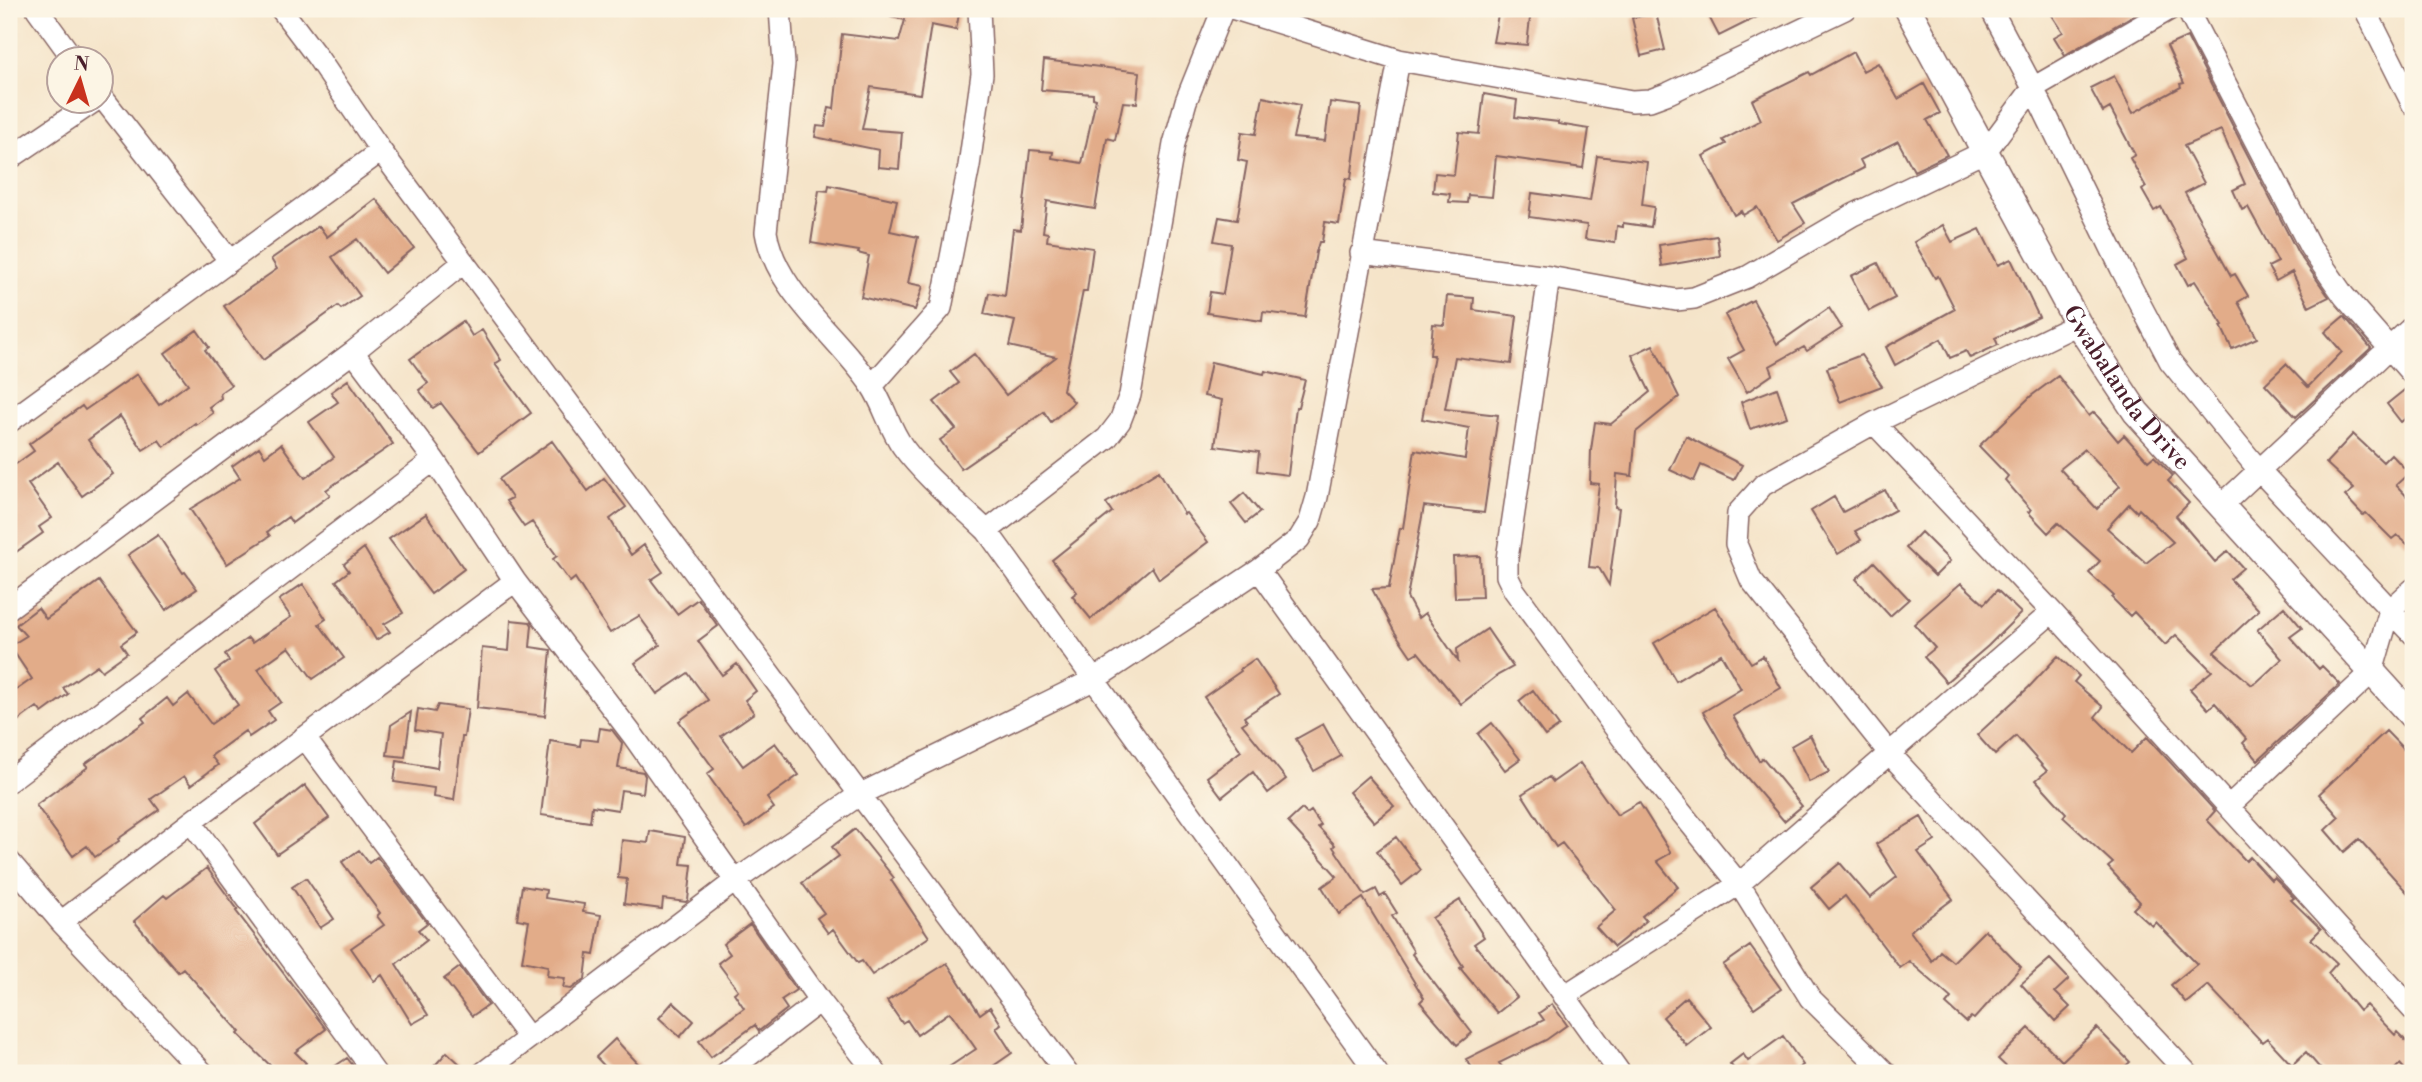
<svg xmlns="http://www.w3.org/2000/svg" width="2422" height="1082" font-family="'Libre Bodoni',serif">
	<rect width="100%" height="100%" fill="#fcf5e5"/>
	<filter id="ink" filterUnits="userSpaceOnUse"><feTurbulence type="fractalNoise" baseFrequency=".0143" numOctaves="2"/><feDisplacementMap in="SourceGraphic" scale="14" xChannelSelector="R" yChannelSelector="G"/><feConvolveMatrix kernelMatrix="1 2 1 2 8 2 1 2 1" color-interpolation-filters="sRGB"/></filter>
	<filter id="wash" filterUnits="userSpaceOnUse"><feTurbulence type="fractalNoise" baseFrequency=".00686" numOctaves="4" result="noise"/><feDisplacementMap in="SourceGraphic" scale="28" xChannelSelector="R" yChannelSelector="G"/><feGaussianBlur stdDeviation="1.57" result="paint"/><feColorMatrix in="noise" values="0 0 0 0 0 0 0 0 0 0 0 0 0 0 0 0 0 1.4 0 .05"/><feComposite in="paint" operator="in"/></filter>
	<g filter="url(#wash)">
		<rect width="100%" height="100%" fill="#f5e4c9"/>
		<g id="blocks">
			<path fill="#e2ac89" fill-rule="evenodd" d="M892 9H960L956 30 931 25 920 94 871 87 862 129 902 132 899 169 878 167 879 150 815 137 817 126 825 127 829 108 834 109 842 34 899 41 905 20 891 17Z
				M1499 9H1531L1527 45 1493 42Z
				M1705 9H1773L1719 36Z
				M2048 9H2144L2065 55 2054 37 2063 32Z
				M1656 13 1665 50 1641 56 1632 18Z
				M2187 37 2298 253 2329 297 2309 307 2292 272 2276 281 2268 267 2278 262 2248 207 2242 210 2233 190 2245 184 2221 130 2184 146 2204 183 2185 193 2231 276 2235 274 2248 296 2238 302 2257 338 2232 349 2221 326 2223 325 2195 281 2188 285 2177 264 2188 258 2161 207 2154 211 2142 190 2146 187 2130 158 2135 155 2110 108 2103 112 2090 88 2114 76 2133 113 2181 87 2180 84 2184 83 2167 46Z
				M1853 52 1863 71 1878 63 1898 99 1924 84 1940 113 1927 120 1947 155 1914 171 1898 141 1860 160 1864 168 1793 204 1805 223 1777 240 1757 207 1743 215 1741 211 1734 215 1703 156 1726 144 1723 140 1761 120 1752 100 1809 72 1811 75Z
				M1044 60 1140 72 1137 103 1123 102 1115 140 1107 138 1095 209 1047 201 1043 232 1048 233 1047 241 1093 248 1087 291H1083L1063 390 1074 402 1051 422 1044 412 961 469 940 440 956 429 934 402 959 383 950 372 974 354 1006 395 1056 357 1009 346 1015 321 984 314 989 293 1005 296 1013 229 1021 230 1030 150 1053 152 1052 158 1082 163 1096 99 1093 98V94L1041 90Z
				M1484 94 1517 100 1515 117 1558 122V124L1589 129 1583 168 1496 156 1492 197 1468 195 1467 203 1449 202 1450 194 1433 192 1435 173 1454 175 1459 132 1479 134Z
				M1263 97 1300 105 1293 138 1325 141 1330 102 1361 106 1351 179 1346 178 1339 224 1325 222 1322 242H1319L1316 252 1305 317 1263 312 1262 321 1207 313 1210 292 1223 294 1231 244 1214 241 1219 217 1237 220 1247 162 1238 160 1242 132 1256 134Z
				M1597 156 1647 162 1642 205 1654 207 1651 227 1623 223V227L1617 226 1615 243 1585 239 1587 225 1529 217 1532 193 1590 201Z
				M829 185 897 200 890 231 918 237 908 283 923 286 915 310 861 297 869 256 858 253 859 251 811 243 819 190 828 191Z
				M376 199 414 248 384 273 357 239 332 257 360 296 341 309 338 306 263 360 224 306 277 269 271 259 319 226 327 237Z
				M1943 225 1952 242 1980 229 1998 265 2011 259 2039 317 1995 338 1998 345 1970 358 1966 351 1950 358 1941 339 1895 365 1886 347 1955 309 1938 276 1935 278 1914 242Z
				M1717 236 1720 256 1662 266 1659 245Z
				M1878 263 1895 298 1869 311 1851 276Z
				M1447 296 1474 298 1473 310 1517 316 1511 364 1455 357 1445 409 1498 415 1484 513 1424 506 1407 597 1418 618 1425 613 1458 661 1457 649 1487 629 1513 667 1498 675 1461 704 1418 652 1411 656 1394 631 1372 589 1389 588 1400 528H1403L1415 450 1465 459 1469 428 1422 419 1434 355H1430L1433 324 1444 325Z
				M1753 300 1777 344 1829 308 1842 328 1807 351 1804 347 1770 366 1773 374 1747 392 1728 359 1744 350 1725 315Z
				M2344 316 2371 348 2296 417 2265 384 2286 364 2308 387 2342 352 2325 332Z
				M463 321 472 336 482 330 501 360 495 364 531 413 479 452 441 403 433 408 419 390 428 383 410 359Z
				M197 330 209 347 205 350 231 385 220 393 221 398 209 407 213 413 196 425 195 423 164 447 159 440 143 450 120 416 88 440 113 474 82 496 58 462 28 484 52 518 39 527 43 533 16 552 9 542V469L34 451 29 444 82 406 85 410 137 374 159 405 188 384 165 353Z
				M1653 345 1679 397 1636 432 1632 476 1617 474 1615 507 1619 508 1609 585 1599 568 1589 567 1599 484 1590 483 1591 450 1595 422 1611 424 1650 392 1632 355Z
				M1861 355 1882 386 1840 402 1827 368Z
				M1211 362 1264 374 1265 371 1305 380 1298 407H1296L1288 475 1257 471 1259 452 1215 446 1222 400 1204 396Z
				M2058 376 2089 416 2094 412 2118 441 2124 435 2148 461 2154 456 2173 476 2168 481 2189 503 2176 516 2215 562 2228 551 2243 568 2230 579 2259 610 2214 652 2252 685 2257 682 2282 659 2257 630 2284 607 2302 628 2290 637 2319 669 2322 666 2340 684 2258 760 2243 743 2247 739 2215 703 2208 709 2190 689 2212 671 2176 635 2165 645 2134 612 2130 616 2112 598 2114 596 2089 573 2100 561 2058 523 2048 533 2028 512 2031 510 2005 480 2008 476 1979 446 2031 396ZM2085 449 2120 486 2097 509 2060 469ZM2129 504 2137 512 2139 509 2173 542 2146 563 2107 528Z
				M348 380 393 444 326 490 330 495 292 523 288 517 267 532 270 536 227 564 190 509 240 478 232 466 259 447 265 456 281 444 305 478 334 457 309 422 338 402 331 392Z
				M2408 387 2413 388V412L2401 422 2387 404Z
				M1777 388 1787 417 1750 429 1741 402Z
				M2353 434 2383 462 2391 454 2409 473 2396 485 2413 503V549L2397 535 2392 539 2366 513 2363 515 2345 496 2354 489 2326 463Z
				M1686 436 1742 465 1734 480 1701 465 1694 481 1670 470Z
				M552 441 588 491 604 478 626 507 610 519 631 555 644 545 663 572 651 580 677 614 698 599 718 626 698 641 722 675 737 664 756 691 745 700 754 713 721 736 743 766 775 743 799 775 767 798 774 808 746 828 707 774 714 769 679 721 708 700 688 673 657 694 635 663 660 645 639 616 610 633 575 578 570 582 553 559 557 556 532 522 524 527 506 501 512 498 499 479Z
				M1159 471 1184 514 1186 513 1208 542 1159 579 1152 567 1091 619 1072 596 1077 592 1052 560 1112 512 1106 503Z
				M1885 490 1895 510 1855 531 1861 540 1838 554 1811 511 1834 497 1843 512Z
				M1244 493 1260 512 1246 523 1231 504Z
				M426 514 464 569 431 594 389 539Z
				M1921 532 1950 561 1935 576 1906 548Z
				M158 535 183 573 185 572 197 589 166 610 128 555Z
				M364 548 403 613 384 624 390 632 376 640 353 601 336 581 349 571 344 564Z
				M1480 556 1482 597 1455 598 1453 557Z
				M1874 562 1909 599 1890 616 1856 579Z
				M99 581 137 632 121 644 127 653 102 671 97 665 63 688 68 694 42 713 37 707 9 727V695L32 679 10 646 26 636 16 625 38 608 46 619Z
				M1961 583 1984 604 1997 590 2021 613 1988 646 1946 682 1924 657 1935 648 1914 624Z
				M303 584 326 619 319 624 344 658 313 679 289 647 258 669 281 702 268 711 274 720 249 737 245 731 211 756 218 765 191 785 184 776 151 799 159 810 118 839 119 841 95 857 87 846 73 856 36 805 88 767 85 764 145 722 142 718 167 698 173 706 188 694 211 724 238 705 215 671 229 661 225 654 248 638 252 643 291 617 279 600Z
				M1715 607 1751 663 1763 656 1781 688 1733 716 1759 761 1763 758 1802 806 1784 821 1729 757 1703 712 1741 689 1721 654 1676 681 1654 643Z
				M511 620 530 622 532 625 530 647 551 650 545 716 477 708 482 648 509 651Z
				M2058 656 2079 676 2074 682 2103 707 2095 717 2131 753 2147 737 2215 811 2207 820 2246 861 2250 857 2271 880 2274 877 2282 885 2294 898 2291 900 2321 929 2311 939 2337 963 2328 973 2359 1011 2366 1005 2395 1035 2397 1032 2413 1048V1073H2408L2400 1064 2391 1073H2324L2306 1052 2292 1065 2267 1038 2262 1042 2208 985 2186 1003 2171 985 2197 964 2156 922 2152 926 2133 909 2140 902 2108 867 2113 863 2063 817 2066 813 2036 780 2047 771 2016 736 1995 755 1977 735 2029 687Z
				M1255 659 1279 694 1244 717 1247 721 1242 724 1286 779 1268 793 1253 772 1222 797 1207 777 1241 751 1204 697 1241 671 1240 669Z
				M1533 690 1559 726 1545 736 1519 701Z
				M438 705 468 709 464 737H462L454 800 433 797 434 788 394 782 397 761 437 768 441 734 415 730 418 709 435 712Z
				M411 712 405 757 387 755 391 725Z
				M1492 723 1520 759 1505 770 1478 734Z
				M1323 724 1341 756 1314 771 1296 739Z
				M600 728 612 730 622 743 618 768 643 772 645 776 643 793 621 790 618 810 592 806 590 822 541 815 550 741 580 746 581 739 598 741Z
				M2386 731 2413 759V899L2359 839 2344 852 2325 830 2339 817 2319 794Z
				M1810 735 1829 772 1809 782 1791 746Z
				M1580 763 1617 815 1639 802 1671 853 1657 861 1678 887 1642 916 1646 921 1614 947 1596 927 1616 910 1562 843 1556 847 1522 794 1549 777 1553 782Z
				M1368 776 1394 806 1374 822 1349 792Z
				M305 785 329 818 277 854 255 824Z
				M1302 809 1307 814 1311 811 1321 825 1318 827 1335 845 1333 847 1365 895 1376 889 1380 897 1385 894 1397 913 1392 916 1414 952 1412 954 1472 1033 1457 1045 1420 1002 1424 998 1363 898 1339 914 1322 887 1337 876 1288 822Z
				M1921 817 1935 841 1918 852 1953 899 1910 931 1932 961 1940 951 1953 962 1985 930 2021 967 1974 1019 1971 1017 1966 1022 1946 1004 1951 998 1909 961 1900 968 1845 896 1829 909 1811 887 1840 863 1870 898 1897 877 1876 844Z
				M855 829 894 878 891 880 929 937 872 975 862 961 858 963 833 929 828 933 817 918 824 913 802 883 839 856 832 847Z
				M650 831 685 837 681 864 692 865 688 900 686 902 663 899 662 909 624 904 627 879 618 878 622 840 648 843Z
				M1396 837 1421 870 1402 885 1377 851Z
				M359 850 369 863 377 857 427 923 418 930 427 940 396 964 428 1015 412 1024 382 975 374 981 351 948 384 925 377 916 380 913 342 862Z
				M207 868 238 910 236 911 326 1029 295 1052 306 1063 296 1073H278L238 1034 240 1032 183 968 178 972 134 921 164 895 167 898Z
				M306 878 334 919 320 928 292 887Z
				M522 886 546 890 545 898 584 904 583 912 601 915 594 955 588 954 585 979 571 989 563 988 565 978 547 976 548 966 522 961 529 921 517 919Z
				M1460 900 1484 937 1474 944 1517 997 1497 1013 1460 968 1463 966 1432 918Z
				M750 924 796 990 781 1000 787 1009 759 1031 755 1025 711 1057 699 1041 744 1008 734 993 738 990 718 963 730 954 723 944Z
				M1750 946 1781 989 1754 1008 1723 965Z
				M2050 959 2069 979 2055 992 2070 1007 2055 1021 2021 984Z
				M947 963 980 1014 990 1007 1001 1024 996 1028 1012 1053 983 1073H940L976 1049 950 1012 917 1035 907 1020 902 1023 887 1001Z
				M460 967 488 1005 472 1016 444 979Z
				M1686 997 1711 1027 1687 1046 1663 1017Z
				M673 1002 694 1021 680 1037 659 1018Z
				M1552 1004 1567 1025 1546 1040 1499 1063 1507 1073H1476L1466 1059 1544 1020 1539 1013Z
				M2029 1028 2062 1061 2097 1028 2130 1062 2118 1073H2013L1998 1059Z
				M1783 1036 1803 1065 1792 1073H1731L1735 1070 1730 1064 1743 1054 1748 1061Z
				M615 1039 647 1073H611L596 1057Z
				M447 1052 460 1064 452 1073H428Z
				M347 1058 359 1073H325Z"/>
		</g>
	</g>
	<g filter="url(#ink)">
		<use href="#blocks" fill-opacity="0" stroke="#866462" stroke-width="2"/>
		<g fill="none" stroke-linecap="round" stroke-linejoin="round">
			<g stroke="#866462" stroke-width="24">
				<path id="minor" d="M37 9 74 60
					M281 9 318 58 381 151 1067 1073
					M780 9 784 64 766 232C776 292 838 336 871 385 884 404 889 428 903 447 926 478 959 504 987 531L1377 1073
					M1235 9 1399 60 1632 101 1650 100 1669 93 1845 9
					M1991 9 2033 88 2121 268 2170 361 2258 469 2413 634
					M2187 9 2310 247 2344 296 2413 375
					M2365 9 2413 105
					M102 97 230 261
					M9 159 93 102
					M1361 253 1549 277 1676 300 1694 298 1747 277 1853 215 1986 151 2033 88 2170 9
					M1549 277 1507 559V576L1514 590 1634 754 1739 884 1810 998 1886 1073
					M2078 324 1874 423 1763 485 1738 513 1736 544 1751 580 1890 754 2187 1073
					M353 352 434 460 515 581 634 737 820 1001 876 1073
					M872 386 941 308 969 166 982 74 979 9
					M9 422 381 151
					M1874 423 2052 612 2413 1010
					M2222 505 2413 326
					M987 531 1107 438 1120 421 1130 395 1174 144 1186 101 1223 9
					M1259 570 1620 1073
					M9 608 353 352 464 262
					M304 737 529 1038
					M9 781 434 460
					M2229 806 2372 672 2390 610 2413 589
					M191 822 375 1073
					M9 861 61 922 203 1073
					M61 922 191 822 515 581
					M1564 996 1739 884 2052 612
					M483 1073 735 881 859 795 1095 679 1259 570 1299 539 1310 521 1317 497 1399 60
					M726 1073 820 1001"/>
			</g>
			<g stroke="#866462" stroke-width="29">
				<g id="tertiary">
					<path id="s1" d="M1908 9 2078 324 2136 412 2413 717"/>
				</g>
			</g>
			<use href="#minor" stroke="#fff" stroke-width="21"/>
			<use href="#tertiary" stroke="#fff" stroke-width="26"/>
		</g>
	</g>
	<g text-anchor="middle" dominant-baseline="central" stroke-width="5" stroke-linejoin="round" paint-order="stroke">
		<g font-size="24" fill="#4a1f2b" stroke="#fcf5e5">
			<text stroke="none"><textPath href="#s1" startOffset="438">Gwabalanda Drive</textPath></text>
		</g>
	</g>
	<rect width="2422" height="1082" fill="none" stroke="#fcf5e5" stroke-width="35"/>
	<g transform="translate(80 80) rotate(5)"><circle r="33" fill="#fcf5e5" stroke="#b59f9b" stroke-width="2"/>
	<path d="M0-5L12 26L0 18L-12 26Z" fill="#c8321e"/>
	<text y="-10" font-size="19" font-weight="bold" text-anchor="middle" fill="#4a1f2b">N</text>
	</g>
</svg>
